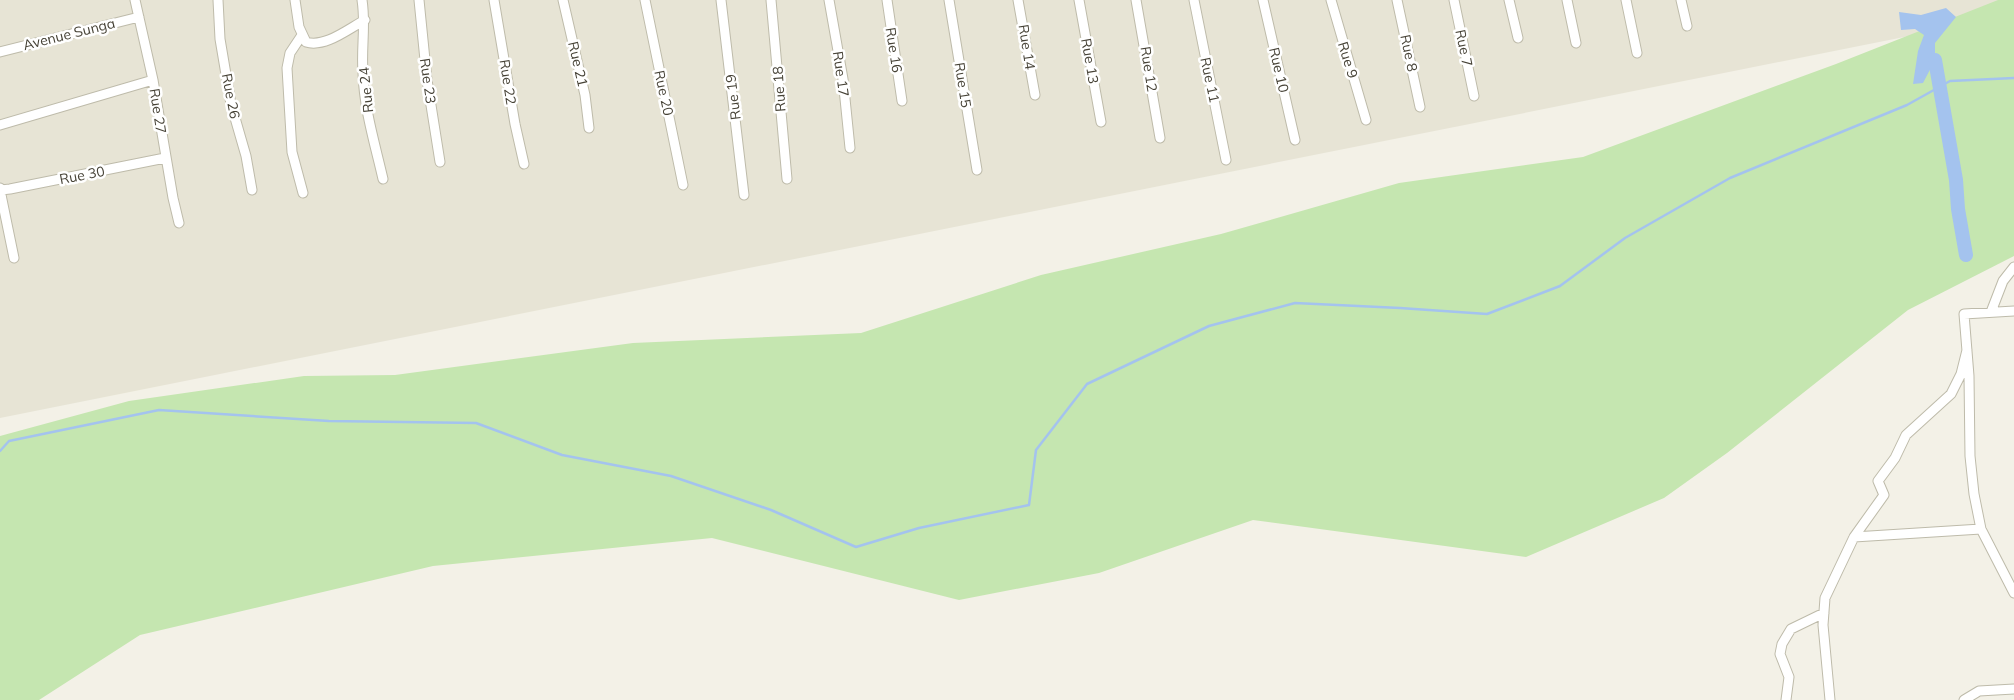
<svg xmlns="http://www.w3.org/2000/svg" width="2014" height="700" font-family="Mulish,sans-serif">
	<rect width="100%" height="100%" fill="#f3f1e7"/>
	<path fill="#e7e4d5" d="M0 0H2014V15L0 418Z"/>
	<path fill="#c5e6b0" d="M1998 0H2014V256L1908 310 1727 453 1664 498 1526 557 1253 520 1099 573 959 600 712 538 433 566 140 635 39 700H0V436L129 401 304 376 395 375 633 343 861 333 1041 275 1221 234 1399 183 1583 157 1836 64Z"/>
	<path fill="#a4c3ee" d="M1946 8 1956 17 1935 43V60L1923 83 1913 84 1918 51 1924 35 1915 29 1901 30 1899 12 1921 15Z"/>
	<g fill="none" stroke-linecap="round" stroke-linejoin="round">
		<path stroke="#a4c3ee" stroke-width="2.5" d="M0 451 9 441 159 410 329 421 476 423 562 455 671 476 771 510 856 547 919 528 1029 505 1036 450 1087 384 1209 326 1295 303 1400 308 1487 314 1560 286 1625 238 1730 178 1907 105 1950 81 2014 78"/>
		<path stroke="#a4c3ee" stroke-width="14" d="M1935 60 1956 180 1958 209 1966 255"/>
		<g stroke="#bebbaa" stroke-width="11">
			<path id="minor" d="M135 0 153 80 173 198 179 223
				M218 0 220 39 231 104 246 156 252 190
				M295 0 299 27 306 42C325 48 348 29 365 20
				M362 0C366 25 361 48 363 73 364 109 375 144 383 179
				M419 0 427 80 440 162
				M494 0 515 124 524 164
				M563 0 585 95 589 128
				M645 0 683 185
				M721 0 744 195
				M771 0 787 179
				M829 0 843 79 850 148
				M887 0 902 101
				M949 0 977 170
				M1018 0 1035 95
				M1079 0 1101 122
				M1136 0 1160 138
				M1194 0 1226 160
				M1263 0 1295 140
				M1331 0 1366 120
				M1397 0 1420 107
				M1454 0 1474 96
				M1509 0 1518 38
				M1567 0 1576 43
				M1626 0 1637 53
				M1681 0 1687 26
				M302 35 290 53 287 68 292 152 303 193
				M0 52 139 17
				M0 125 153 80
				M0 188 1 190 10 189 165 158
				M0 190 14 258
				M2014 311 1964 314 1969 376 1970 456 1974 494 1981 529 2014 593
				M1991 312 2003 281 2014 267
				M1854 537 1981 529
				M1786 700 1789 677 1780 654 1782 644 1791 629 1824 613
				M1830 700 1823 625 1825 598 1854 537 1884 495 1878 481 1895 458 1906 435 1951 394 1961 374 1967 350
				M1964 700 1979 691 2014 689"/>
		</g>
		<use href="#minor" stroke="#fff" stroke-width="9"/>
	</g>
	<g text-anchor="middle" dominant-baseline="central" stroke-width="5" stroke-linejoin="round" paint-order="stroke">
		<g font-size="14" fill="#464236" stroke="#fff">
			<text transform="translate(69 34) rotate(-14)">Avenue Sunga</text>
			<text transform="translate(1027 47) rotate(81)">Rue 14</text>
			<text transform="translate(1464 48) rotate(78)">Rue 7</text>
			<text transform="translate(894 50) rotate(81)">Rue 16</text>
			<text transform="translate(1409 53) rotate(78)">Rue 8</text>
			<text transform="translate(1348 60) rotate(73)">Rue 9</text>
			<text transform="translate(1090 61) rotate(80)">Rue 13</text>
			<text transform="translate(578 64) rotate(77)">Rue 21</text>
			<text transform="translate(1149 69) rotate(81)">Rue 12</text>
			<text transform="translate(1279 70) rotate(77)">Rue 10</text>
			<text transform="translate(841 74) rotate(82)">Rue 17</text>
			<text transform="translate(1210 80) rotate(78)">Rue 11</text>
			<text transform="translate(428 81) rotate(82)">Rue 23</text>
			<text transform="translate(508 82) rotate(81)">Rue 22</text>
			<text transform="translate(963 85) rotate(81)">Rue 15</text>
			<text transform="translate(779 89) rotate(-94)">Rue 18</text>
			<text transform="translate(366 90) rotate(-96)">Rue 24</text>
			<text transform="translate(664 93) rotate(78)">Rue 20</text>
			<text transform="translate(231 96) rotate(79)">Rue 26</text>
			<text transform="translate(733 97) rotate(-97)">Rue 19</text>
			<text transform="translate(158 111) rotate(81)">Rue 27</text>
			<text transform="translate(82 175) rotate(-11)">Rue 30</text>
		</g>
	</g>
</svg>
